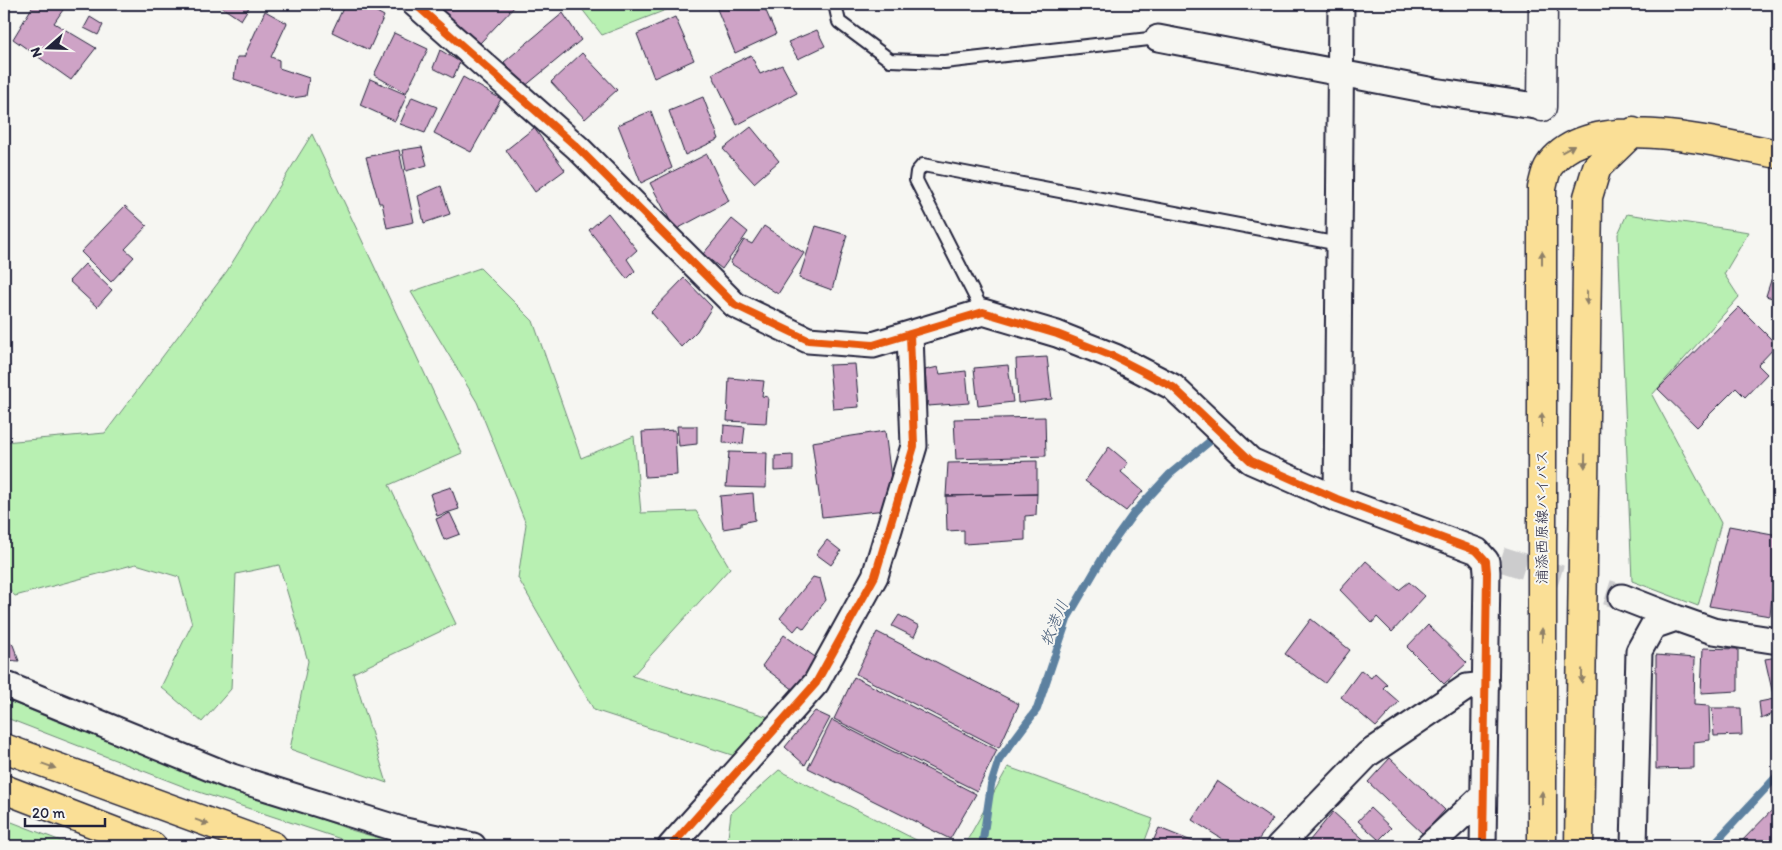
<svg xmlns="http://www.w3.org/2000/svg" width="1782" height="850" font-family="Itim,'Klee One',sans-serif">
	<rect width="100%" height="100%" fill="#f6f6f2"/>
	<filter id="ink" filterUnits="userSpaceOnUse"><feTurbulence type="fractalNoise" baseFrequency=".02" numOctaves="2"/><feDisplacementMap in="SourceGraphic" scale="10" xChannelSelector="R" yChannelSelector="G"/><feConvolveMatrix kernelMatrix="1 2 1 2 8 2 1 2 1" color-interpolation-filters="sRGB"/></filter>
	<g filter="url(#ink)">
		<path fill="#b8f0b2" stroke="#6d8976" d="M578 4H681L602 35Z
			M312 134 462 453 389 485 456 624 353 673 387 783 290 749 308 661 279 565 236 574 231 689 202 722 161 687 192 624 179 577 136 564 15 596 4 584V442L105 433 227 271Z
			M1627 214 1749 232 1724 274 1739 297 1652 395 1721 523 1698 606 1632 581 1618 234Z
			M480 268 533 321 581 458 634 436 641 513 696 511 730 568 632 676 779 720 738 757 594 710 518 578 526 524 477 402 411 292Z
			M4 699 54 720 351 830 406 846H362L190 789 4 717Z
			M1008 767 1153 819 1143 846H964Z
			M779 770 928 846H727L731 813Z
			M4 819 74 846H4Z"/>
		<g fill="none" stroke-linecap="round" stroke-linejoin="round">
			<path stroke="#5d81a0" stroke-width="8" d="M982 846 991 785 999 760 1037 709 1068 617 1106 552 1134 513 1170 474 1209 442
				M1712 846 1778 775"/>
		</g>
		<path fill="#cea3c6" stroke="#22223b" d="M34 4 44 6 46 4H67L54 23 96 48 71 80 13 39Z
			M217 4H251L241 20Z
			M345 4H376L373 10 384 16 369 50 332 32Z
			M435 4H517L480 43Z
			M715 4H763L776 34 735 53Z
			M265 11 287 23 271 57 279 60V68L309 78 306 96 292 98 234 79 237 57H244Z
			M563 13 581 40 524 87 504 62Z
			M90 17 103 25 98 35 84 28Z
			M675 17 694 60 654 78 637 34Z
			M817 30 825 46 798 59 788 42Z
			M394 33 428 49 406 93 374 75Z
			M440 50 460 62 453 78 433 68Z
			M582 53 617 90 585 119 551 82Z
			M751 55 760 74 782 65 797 93 737 125 712 74Z
			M463 77 501 99 471 152 434 133Z
			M370 79 407 95 395 121 360 105Z
			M412 97 437 107 425 133 400 124Z
			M703 97 719 139 685 155 669 111Z
			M651 111 672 168 641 183 618 125Z
			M751 127 779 161 754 183 723 149Z
			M534 128 565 170 535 192 506 150Z
			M422 147 427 165 406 171 402 150Z
			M399 150 414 222 387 228 382 203H379L366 157Z
			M707 154 729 201 675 230 650 183Z
			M441 186 450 214 424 223 418 196Z
			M125 206 147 226 125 249 134 257 111 282 81 252Z
			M608 213 637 250 627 259 635 271 627 279 589 230Z
			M732 219 748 232 722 269 703 254Z
			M764 226 804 253 778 294 730 263 744 240 752 244Z
			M816 226 847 235 832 290 799 278Z
			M1778 258V300L1766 296Z
			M85 264 112 290 97 307 69 281Z
			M684 278 712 307 697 331 681 347 651 312Z
			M1739 307 1777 345 1758 365 1767 374 1745 397 1736 388 1697 427 1658 389Z
			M1047 357 1052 399 1018 403 1016 359Z
			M855 364 859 407 833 409 829 365Z
			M1008 365 1013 402 978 406 974 368Z
			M938 367 940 374 966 371 969 403 928 406 925 370Z
			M729 378 764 381 762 396 768 397 766 423 727 421Z
			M1045 417 1046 456 956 459 954 419Z
			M724 425 745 427 743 444 723 443Z
			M677 426H697V444L679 446Z
			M675 430 677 475 645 477 642 432Z
			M885 431 895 509 822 517 812 442Z
			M1109 447 1128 463 1121 472 1143 491 1126 511 1085 481Z
			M729 452 767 453 766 488 726 487Z
			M793 455V470L775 471V456Z
			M1037 461V494L946 496 948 463Z
			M451 487 459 509 437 516 430 494Z
			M753 493 755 520 741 523V526L723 529 720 496Z
			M1037 494 1036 515 1025 516V540L964 544V530L947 531 946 496Z
			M450 513 460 534 444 540 436 519Z
			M1729 526 1778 535 1770 616 1709 606Z
			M827 540 841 551 831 565 816 554Z
			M1366 561 1399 590 1409 582 1425 596 1392 632 1377 617 1372 623 1340 590Z
			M813 577 820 579 826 600 804 629 799 625 794 631 780 618Z
			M899 615 919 626 914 637 892 626Z
			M1311 619 1350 650 1325 683 1285 654Z
			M1428 625 1467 663 1444 684 1407 647Z
			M877 632 1019 704 999 748 856 674Z
			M4 635 13 645 19 661 4 660Z
			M784 635 818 659 794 690 762 666Z
			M1703 648 1738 649V691L1701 693Z
			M1656 655 1695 658 1694 705 1709 706 1710 740 1694 742V768L1656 769Z
			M1778 657V711L1761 719 1759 702 1774 699 1765 659Z
			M1361 670 1371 678 1375 673 1387 684 1383 688 1399 702 1376 727 1341 697Z
			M854 677 997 750 977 791 834 719Z
			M1712 708H1741L1742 735 1714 736Z
			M815 711 830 718 805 765 785 747Z
			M832 720 976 794 950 839 808 768Z
			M1390 758 1445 810 1423 834 1368 782Z
			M1217 781 1273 819 1254 846H1233L1192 820Z
			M1778 804V846H1737Z
			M1370 808 1391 828 1379 840 1358 821Z
			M1333 812 1371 846H1305Z
			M1159 828 1204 846H1151Z"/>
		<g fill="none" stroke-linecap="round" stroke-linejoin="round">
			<path stroke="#cccccd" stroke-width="25" stroke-dasharray="25 12" stroke-linecap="butt" d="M1501 559 1622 597"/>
			<g stroke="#22223b" stroke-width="16">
				<path id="lane" d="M835 4 839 22 890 60 944 62 1158 38
					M983 312 916 180 917 172 923 165 1339 244"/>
			</g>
			<g stroke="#22223b" stroke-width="29">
				<path id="street" d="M415 4 578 148 735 305 808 340 873 345 983 312 1057 334 1115 357 1173 387 1251 461 1337 499 1477 551 1486 561 1487 572 1483 846
					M1158 38 1434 91 1542 107
					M1337 499 1341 4
					M1622 597 1676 618
					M4 684 232 777 405 831 473 846
					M671 846 816 683 875 576 914 446 910 334
					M1279 846 1368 754 1467 687 1486 685
					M1429 846 1484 795
					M1634 846 1639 651 1653 626 1676 618 1713 631 1778 641"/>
			</g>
			<g stroke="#22223b" stroke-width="31">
				<path id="secondary" d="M1542 107 1543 4"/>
			</g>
			<g stroke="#22223b" stroke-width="31">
				<path id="primary" d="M1542 846V188C1544 181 1545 172 1549 166 1590 107 1720 144 1778 154
					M1579 846 1588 197 1597 167 1633 132"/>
			</g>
			<g stroke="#22223b" stroke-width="31">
				<path id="highway" d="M4 748 273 846
					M4 789 152 846"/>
			</g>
			<use href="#lane" stroke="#f6f6f2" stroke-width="12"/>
			<use href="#street" stroke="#f6f6f2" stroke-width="25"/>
			<use href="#secondary" stroke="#f6f6f2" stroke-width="28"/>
			<use href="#primary" stroke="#fadf96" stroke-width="28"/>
			<use href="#highway" stroke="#fadf96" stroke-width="28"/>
			<g stroke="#f6f6f2" stroke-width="11">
				<path id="cycleway" d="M415 4 578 148 735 305 808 340 873 345 983 312 1057 334 1115 357 1173 387 1251 461 1337 499 1477 551 1486 561 1487 572 1483 846
					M671 846 816 683 875 576 914 446 910 334"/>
			</g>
			<use href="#cycleway" stroke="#e8590c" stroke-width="8"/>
		</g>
		<defs><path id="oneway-solid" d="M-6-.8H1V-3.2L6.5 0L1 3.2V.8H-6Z" transform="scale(1.25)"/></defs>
		<g fill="#8e8068">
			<use href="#oneway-solid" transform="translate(1568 149) rotate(-29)"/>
			<use href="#oneway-solid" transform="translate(1542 258) rotate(-90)"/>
			<use href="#oneway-solid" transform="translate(1587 298) rotate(91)"/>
			<use href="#oneway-solid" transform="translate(1542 420) rotate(-90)"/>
			<use href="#oneway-solid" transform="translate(1585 461) rotate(91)"/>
			<use href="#oneway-solid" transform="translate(1542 635) rotate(-90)"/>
			<use href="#oneway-solid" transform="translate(1582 676) rotate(91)"/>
			<use href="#oneway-solid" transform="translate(49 766) rotate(20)"/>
			<use href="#oneway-solid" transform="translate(1542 798) rotate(-90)"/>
			<use href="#oneway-solid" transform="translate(202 822) rotate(20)"/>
		</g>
	</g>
	<g text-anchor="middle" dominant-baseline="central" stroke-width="4" stroke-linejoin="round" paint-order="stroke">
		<g font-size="15" fill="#22223b" stroke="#f6f6f2">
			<text transform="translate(1542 517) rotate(-90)">浦添西原線バイパス</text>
		</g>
		<g font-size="16" font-style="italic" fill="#445a76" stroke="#f6f6f2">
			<text transform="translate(1054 623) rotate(-67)">牧港川</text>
		</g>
	</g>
	<rect width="1782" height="850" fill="none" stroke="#f6f6f2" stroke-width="20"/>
	<rect x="10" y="10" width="1762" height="830" fill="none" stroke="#22223b" stroke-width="2" filter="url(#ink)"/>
	<g transform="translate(48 48) rotate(250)" stroke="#f6f6f2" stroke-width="4" paint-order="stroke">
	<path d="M0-4L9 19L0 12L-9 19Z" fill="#22223b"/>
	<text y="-8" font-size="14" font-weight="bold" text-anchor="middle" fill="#22223b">N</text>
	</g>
	<path d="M25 818v8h80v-8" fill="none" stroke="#22223b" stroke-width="2.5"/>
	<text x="32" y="818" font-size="15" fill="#22223b" stroke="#f6f6f2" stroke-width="4" paint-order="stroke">20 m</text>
</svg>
